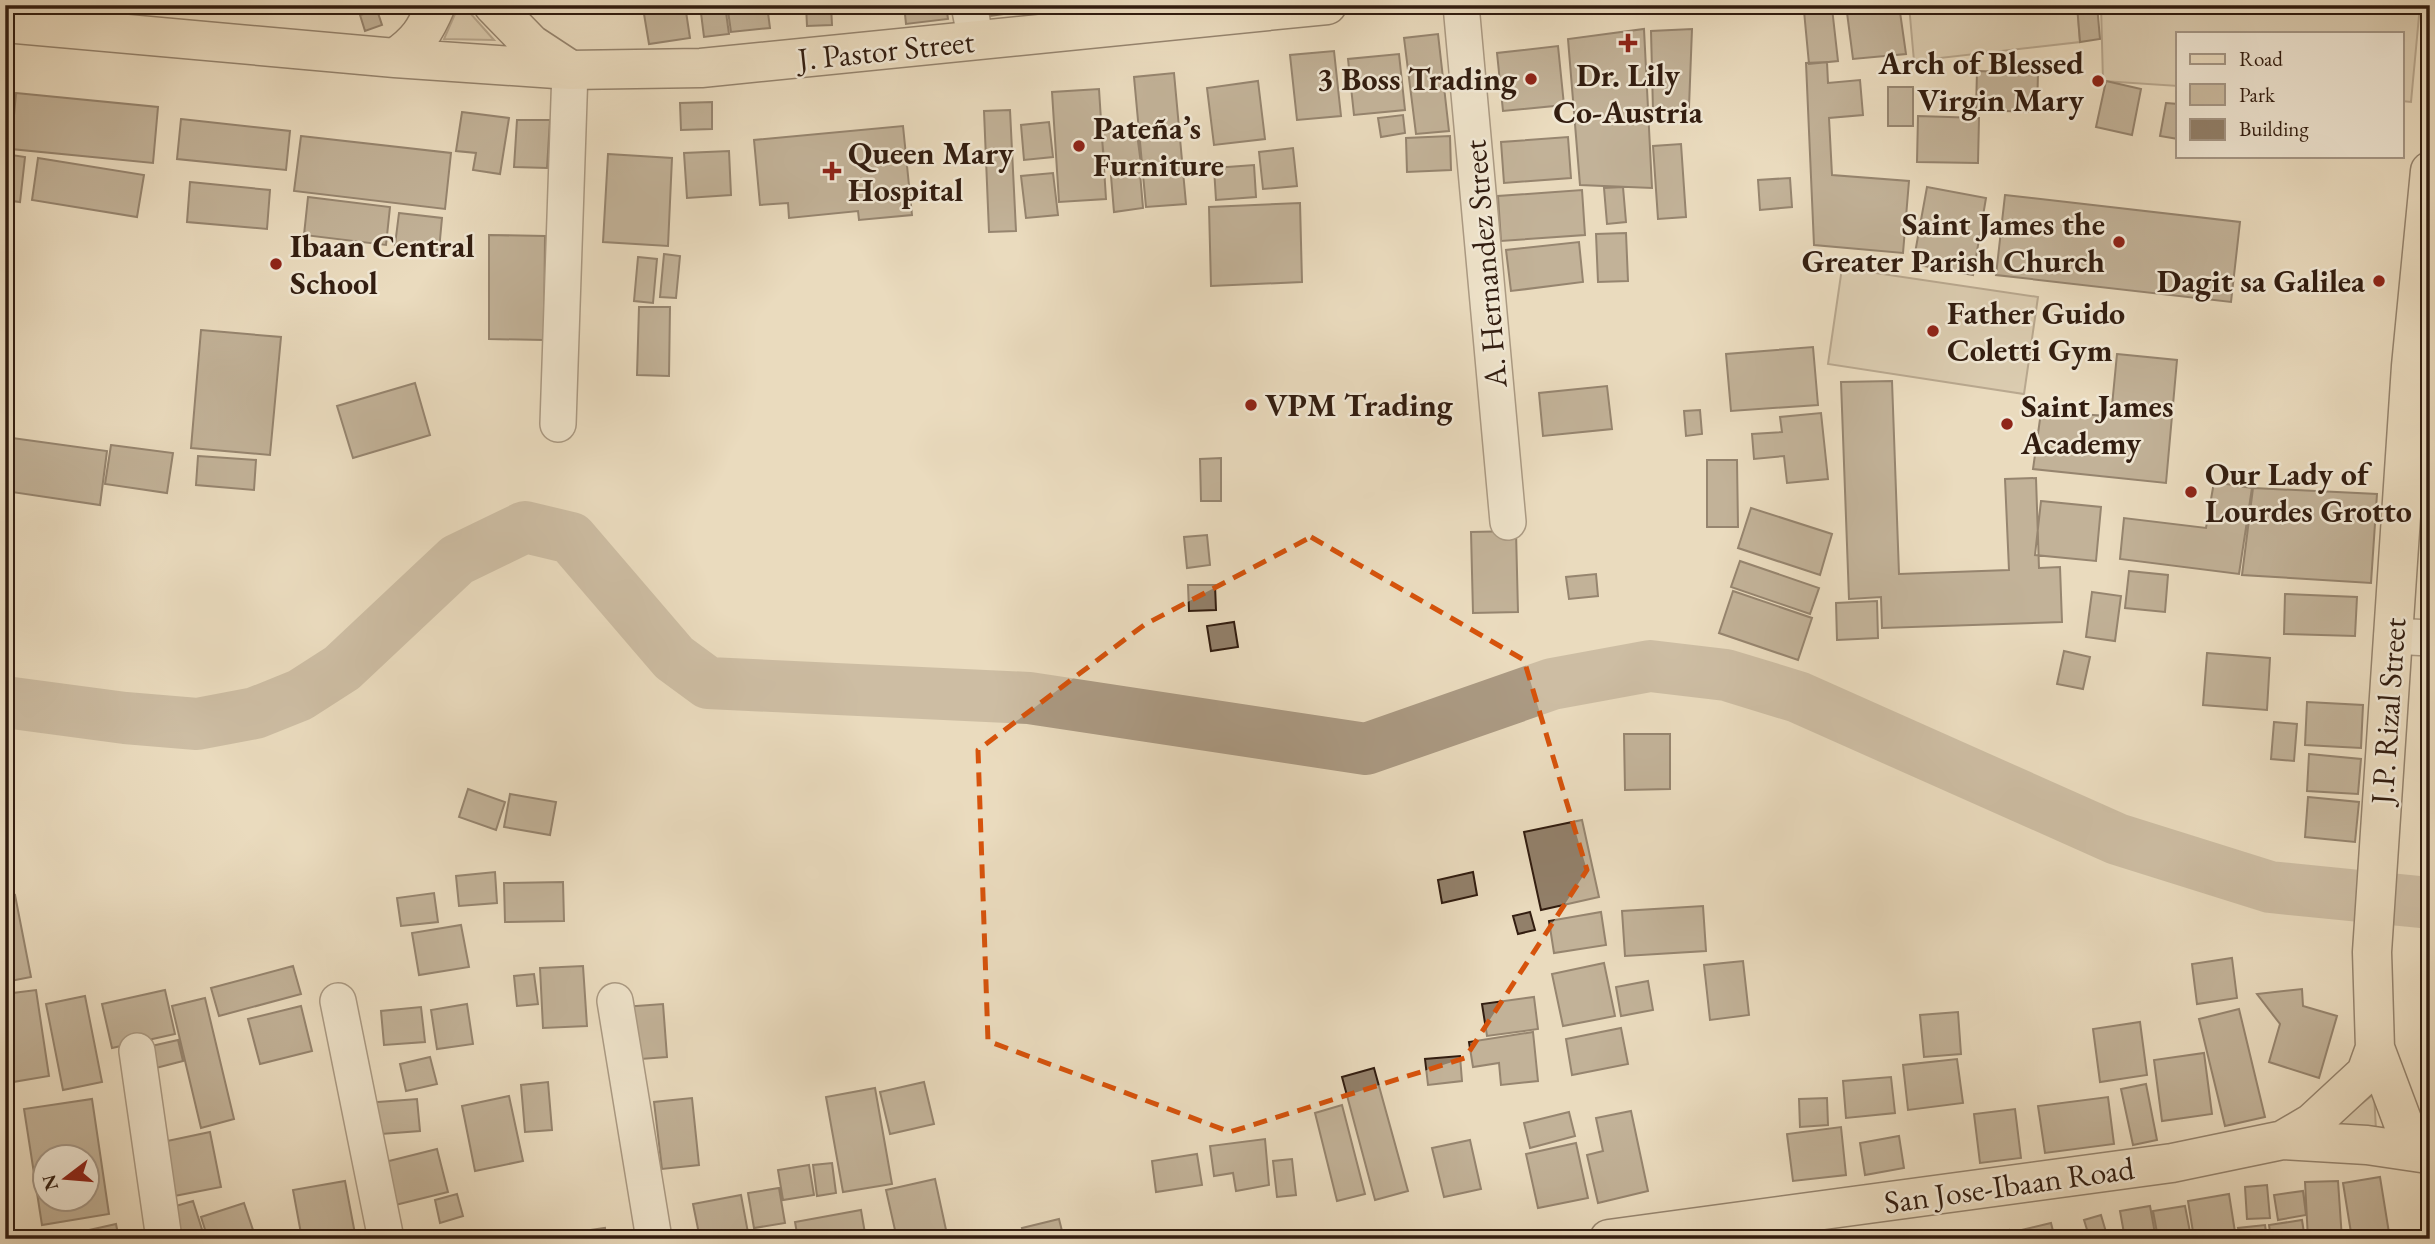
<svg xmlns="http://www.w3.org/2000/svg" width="2435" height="1244" font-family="'EB Garamond',serif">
	<rect width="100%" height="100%" fill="#eadbbe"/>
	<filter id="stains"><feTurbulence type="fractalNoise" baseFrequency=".00286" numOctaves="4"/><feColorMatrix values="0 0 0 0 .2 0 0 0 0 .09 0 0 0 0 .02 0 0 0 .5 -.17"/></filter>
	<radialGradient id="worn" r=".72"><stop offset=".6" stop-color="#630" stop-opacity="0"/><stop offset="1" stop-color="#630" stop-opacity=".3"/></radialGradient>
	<path fill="#cbbba0" stroke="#7e6c58" stroke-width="2" d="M459 5H463L494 40 444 39Z
		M1909 5H2077L2080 42 1914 61Z
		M2101 5H2420L2411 102 2402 101V33H2178V86L2103 81Z
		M1842 268 2038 297 2024 394 1828 364Z
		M2374 1094 2376 1130 2338 1129 2337 1123Z"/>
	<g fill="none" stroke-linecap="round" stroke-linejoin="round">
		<path stroke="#ab9a83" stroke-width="52" d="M5 702 125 718 197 724 255 713 300 695 342 668 457 560 525 527 571 538 674 658 708 683 1029 698 1366 749 1552 684 1650 666 1726 675 1798 697 2117 839 2270 887 2430 903"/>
	</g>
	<path fill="#92806a" stroke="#321d10" stroke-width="2" fill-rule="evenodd" d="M664 5H685L690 38 649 44 643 8Z
		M700 5H725L729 34 704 37Z
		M767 5 770 28 731 32 728 11Z
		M806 5H831L832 25 807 26Z
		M839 5H878L879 8 840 12Z
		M904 5H946L948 19 906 24Z
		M988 5H1031L1032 10 989 16Z
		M1846 5H1899L1906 54 1853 59Z
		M2077 5H2097L2100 39 2080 42Z
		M1832 8 1838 61 1809 64 1804 11Z
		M377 10 382 25 365 31 360 15Z
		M1644 29 1652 188 1580 185 1568 39Z
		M1692 29 1689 107 1653 111 1651 31Z
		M1438 34 1449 131 1416 134 1404 38Z
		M1558 46 1564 105 1503 111 1497 53Z
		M1334 51 1341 116 1297 120 1290 55Z
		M1399 54 1405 110 1354 115 1348 59Z
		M1827 62 1828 83 1860 80 1863 115 1829 118 1832 175 1909 181 1903 253 1814 245 1806 63Z
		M1977 71 2038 73 2037 112 1976 110Z
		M1174 73 1186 204 1146 207 1134 77Z
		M1258 81 1265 139 1214 145 1207 88Z
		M2106 81 2141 89 2132 135 2096 127Z
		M1888 87H1913V126H1888Z
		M1099 89 1106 199 1059 202 1052 92Z
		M16 93 158 107 153 163 11 149Z
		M712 102V129L681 130 680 103Z
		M2166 103 2178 104V139L2160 136Z
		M1010 110 1016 231 989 232 984 111Z
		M462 112 509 118 500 174 473 170 476 153 456 151Z
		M1403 115 1405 133 1381 137 1378 118Z
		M1918 116 1979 118 1978 163 1917 162Z
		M181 119 290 131 286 170 177 159Z
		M517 120H550L547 168 514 167Z
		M1049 122 1053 157 1024 160 1021 125Z
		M903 126 912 215 859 220 858 211 789 218 788 203 760 205 754 140Z
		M1136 126 1141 164 1105 168 1101 130Z
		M301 136 451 153 445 209 294 191Z
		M1450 136 1451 170 1407 172 1406 138Z
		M1568 137 1571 178 1504 183 1501 142Z
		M1681 144 1686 217 1658 219 1653 146Z
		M1293 148 1297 186 1263 189 1259 152Z
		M729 151 731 195 687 198 684 153Z
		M5 154 25 157 20 202 5 200Z
		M608 154 672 158 668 246 603 242Z
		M38 158 144 175 137 217 32 200Z
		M1254 165 1256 197 1216 200 1214 168Z
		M1053 173 1058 215 1026 218 1021 176Z
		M1140 173 1143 208 1114 212 1111 176Z
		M1790 178 1792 207 1760 210 1758 180Z
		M190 182 270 190 267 229 187 222Z
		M1623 187 1626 222 1607 224 1604 188Z
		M1927 187 1986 198 1973 275 1913 264Z
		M1582 190 1585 235 1501 241 1498 196Z
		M2005 195 2240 222 2231 302 1996 275Z
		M308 197 390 207 386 245 304 235Z
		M1300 203 1302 282 1211 286 1209 207Z
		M399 213 442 218 439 250 395 245Z
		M1626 233 1628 281 1598 282 1596 234Z
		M489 235 545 236 544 340 489 339Z
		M1579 242 1583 282 1511 291 1506 250Z
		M664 254 680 256 676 298 660 297Z
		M638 257 657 259 653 303 634 301Z
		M639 307H670L669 376 637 375Z
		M201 330 281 337 270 455 191 448Z
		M1813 347 1818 405 1731 411 1726 354Z
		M2117 354 2177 360 2166 483 2033 469 2041 412 2111 416Z
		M1892 381 1899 574 2009 570 2005 479 2036 478 2039 568 2060 567 2062 622 1882 628 1881 597 1849 599 1841 382Z
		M415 383 430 435 353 458 337 406Z
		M1607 386 1612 429 1543 436 1539 393Z
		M1700 410 1702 434 1686 436 1684 411Z
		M1821 413 1828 479 1787 483 1784 456 1754 459 1752 434 1782 432 1780 417Z
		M5 437 107 451 100 505 5 491Z
		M111 445 173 453 167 493 105 484Z
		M198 456 256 460 254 490 196 485Z
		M1221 458V501H1201L1200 459Z
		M1707 460H1737L1738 527H1707Z
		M2214 482 2252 488 2239 574 2120 559 2124 518 2206 528Z
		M2253 488 2377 494 2371 583 2242 575Z
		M2041 501 2101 507 2096 561 2035 555Z
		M1751 508 1832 534 1820 575 1738 548Z
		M1516 531 1518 612 1473 613 1471 532Z
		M1207 535 1210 565 1187 568 1184 537Z
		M1740 561 1819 588 1810 614 1731 587Z
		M2129 571 2168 575 2165 612 2125 608Z
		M1596 574 1598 596 1569 599 1566 577Z
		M1188 585H1215L1216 610 1189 611Z
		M1733 591 1812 618 1798 660 1719 633Z
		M2092 592 2121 596 2115 641 2086 637Z
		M2285 594 2357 597 2355 636 2284 634Z
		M1877 601 1878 638 1837 640 1836 603Z
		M1234 622 1238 647 1211 651 1207 626Z
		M2064 651 2090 657 2083 689 2057 684Z
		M2207 653 2270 658 2267 710 2203 705Z
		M2307 702 2363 705 2361 748 2305 745Z
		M2274 722 2297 724 2294 761 2271 759Z
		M1624 734H1670V789L1625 790Z
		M2309 754 2361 759 2358 794 2307 791Z
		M468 789 505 802 496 830 459 817Z
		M510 794 556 802 550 835 504 827Z
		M2308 797 2359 802 2355 842 2305 837Z
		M1582 820 1599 897 1541 910 1524 832Z
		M495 872 497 903 459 906 456 876Z
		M1473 872 1477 895 1442 903 1438 880Z
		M563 882 564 921 505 922 504 883Z
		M434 893 438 922 401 926 397 898Z
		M15 895 31 977 5 982V897Z
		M1703 906 1706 951 1625 956 1622 911Z
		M1530 912 1535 930 1518 934 1513 916Z
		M1601 912 1606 945 1554 953 1549 921Z
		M461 925 469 967 419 975 412 933Z
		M2232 958 2237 998 2197 1004 2192 964Z
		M1743 961 1749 1015 1710 1020 1704 965Z
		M1604 963 1615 1016 1563 1026 1552 974Z
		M293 966 301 994 219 1016 211 988Z
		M583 966 587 1026 543 1028 540 968Z
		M534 974 538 1004 517 1006 514 976Z
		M1648 981 1653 1010 1621 1016 1616 987Z
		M2302 989 2303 1006 2337 1016 2319 1078 2269 1062 2280 1024 2257 994Z
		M36 990 49 1076 13 1082 5 1032V994Z
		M165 990 175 1034 112 1048 102 1004Z
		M85 996 102 1082 63 1090 46 1004Z
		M1534 997 1538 1029 1487 1036 1482 1004Z
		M205 998 234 1119 201 1128 172 1006Z
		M467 1004 473 1044 437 1049 431 1010Z
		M663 1004 667 1057 627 1060 623 1007Z
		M301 1006 312 1051 260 1064 248 1019Z
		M421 1007 425 1042 384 1045 381 1011Z
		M2239 1009 2265 1117 2225 1126 2199 1019Z
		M1958 1012 1961 1054 1924 1057 1920 1015Z
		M2140 1022 2147 1075 2100 1082 2093 1029Z
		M1621 1028 1628 1064 1572 1075 1566 1039Z
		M1533 1032 1538 1081 1501 1085 1499 1063 1473 1067 1469 1042Z
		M178 1040 183 1061 152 1069 147 1047Z
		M2204 1053 2212 1114 2162 1121 2154 1060Z
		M1460 1056 1462 1081 1428 1085 1425 1059Z
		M430 1057 437 1084 406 1091 400 1064Z
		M1957 1059 1963 1103 1908 1110 1903 1065Z
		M1374 1068 1408 1191 1375 1200 1342 1077Z
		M1891 1077 1895 1113 1846 1118 1843 1081Z
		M548 1082 552 1130 525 1132 521 1085Z
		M924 1082 934 1124 890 1134 880 1092Z
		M2146 1084 2157 1140 2133 1145 2121 1089Z
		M875 1088 892 1184 843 1192 826 1097Z
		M509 1096 523 1161 475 1171 462 1106Z
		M2108 1097 2114 1144 2045 1153 2038 1106Z
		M692 1098 699 1165 662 1169 654 1102Z
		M1827 1098 1828 1125 1800 1127 1799 1099Z
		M92 1099 109 1214 42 1225 24 1109ZM46 1156H88V1198H46Z
		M417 1099 420 1131 368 1135 365 1103Z
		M1342 1105 1365 1194 1337 1201 1315 1113Z
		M2015 1109 2021 1158 1980 1163 1974 1114Z
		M1631 1111 1648 1191 1598 1203 1587 1155 1603 1151 1596 1118Z
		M1569 1112 1575 1136 1530 1148 1524 1123Z
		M1841 1127 1846 1175 1793 1181 1787 1134Z
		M210 1132 221 1187 164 1198 153 1144Z
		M1899 1136 1904 1168 1865 1175 1860 1143Z
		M1265 1139 1269 1185 1236 1191 1233 1173 1214 1176 1210 1146Z
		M1470 1140 1481 1189 1444 1197 1432 1148Z
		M1576 1143 1588 1198 1538 1208 1526 1154Z
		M437 1149 448 1192 383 1208 373 1165Z
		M1197 1154 1202 1185 1156 1192 1152 1161Z
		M1292 1159 1296 1195 1277 1197 1273 1161Z
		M832 1163 836 1193 817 1196 813 1165Z
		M809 1165 814 1195 783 1200 778 1170Z
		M2380 1177 2390 1239H2352L2343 1183Z
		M935 1179 948 1239H897L886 1190Z
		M345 1181 356 1239H302L293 1190Z
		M2338 1181 2342 1239H2308L2305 1182Z
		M2267 1185 2270 1218 2247 1219 2245 1187Z
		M779 1188 785 1223 754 1228 748 1193Z
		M2303 1191 2306 1215 2278 1220 2274 1195Z
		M457 1194 463 1216 440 1223 435 1200Z
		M2229 1194 2235 1232 2194 1238 2188 1201Z
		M741 1195 749 1238 700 1239 693 1204Z
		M193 1201 205 1239H170L162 1210Z
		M244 1203 256 1239H208L201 1217Z
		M2150 1206 2156 1239H2125L2120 1211Z
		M2185 1206 2190 1232 2158 1238 2153 1211Z
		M861 1210 866 1239H798L795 1222Z
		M2101 1215 2106 1232 2089 1236 2084 1220Z
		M1059 1219 1064 1239H1025L1022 1228Z
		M2302 1220 2305 1239H2271L2269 1225Z
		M2051 1223 2055 1239H2014L2013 1232Z
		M116 1224 119 1239H49Z
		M2265 1225 2267 1239H2240L2238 1228Z
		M605 1228 606 1239H570L569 1233Z
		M2009 1230 2011 1239H1971Z"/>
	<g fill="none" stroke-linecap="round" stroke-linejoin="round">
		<g stroke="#604c3c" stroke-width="38">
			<path id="minor" d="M969 5 976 41
				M1461 5 1508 522
				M558 424 570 70
				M2392 636 2430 638
				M338 1001 386 1239
				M615 1001 654 1239
				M137 1051 164 1239"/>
		</g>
		<g stroke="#321d10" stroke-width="41">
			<path id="major" d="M493 5 531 44 569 69
				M5 23 395 58 570 70 701 68 1327 5
				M395 58C418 42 425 31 436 5
				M2430 171 2411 366 2372 952 2375 1048 2405 1128 2430 1155
				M2283 1140 2312 1123 2366 1073 2375 1048
				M1609 1239 2172 1163 2283 1140 2367 1145 2428 1154"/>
		</g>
		<use href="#minor" stroke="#f1e8d5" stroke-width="35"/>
		<use href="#major" stroke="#eadbbe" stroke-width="38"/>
	</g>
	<path d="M0 0H2435V1244H0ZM1311 537 1524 660 1587 870 1465 1058 1230 1132 988 1041 978 750 1144 625Z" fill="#eadbbe" fill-opacity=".55" fill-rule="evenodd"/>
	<path fill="none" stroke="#d6530c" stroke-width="5" stroke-dasharray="14 9" stroke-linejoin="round" d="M1311 537 1524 660 1587 870 1465 1058 1230 1132 988 1041 978 750 1144 625Z"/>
	<g fill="#8f2418" stroke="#f1e8d5" stroke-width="2.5">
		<path d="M1624.5 32.5h7v7h7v7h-7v7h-7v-7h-7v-7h7z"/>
		<circle cx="1531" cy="79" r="7"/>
		<circle cx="2098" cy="81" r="7"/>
		<circle cx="1079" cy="146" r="7"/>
		<path d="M828.5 160.5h7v7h7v7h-7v7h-7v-7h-7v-7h7z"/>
		<circle cx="2119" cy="242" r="7"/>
		<circle cx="276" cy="264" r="7"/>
		<circle cx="2379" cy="281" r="7"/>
		<circle cx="1933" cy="331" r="7"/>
		<circle cx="1251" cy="405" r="7"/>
		<circle cx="2007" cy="424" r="7"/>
		<circle cx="2191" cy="492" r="7"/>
	</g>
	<g text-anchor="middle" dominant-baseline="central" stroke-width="5" stroke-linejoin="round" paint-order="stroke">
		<g font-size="32" fill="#321d10" stroke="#f1e8d5">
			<text transform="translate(886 50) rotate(-6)">J. Pastor Street</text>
			<text transform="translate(1485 264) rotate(-95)">A. Hernandez Street</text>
			<text transform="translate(2388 711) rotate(-86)">J.P. Rizal Street</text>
			<text transform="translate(2009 1185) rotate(-8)">San Jose-Ibaan Road</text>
		</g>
		<g font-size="32" font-weight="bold" fill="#321d10" stroke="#f1e8d5" text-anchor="start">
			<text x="2084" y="63" text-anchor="end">Arch of Blessed<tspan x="2084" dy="37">Virgin Mary</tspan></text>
			<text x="1628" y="75" text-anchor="middle">Dr. Lily<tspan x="1628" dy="37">Co-Austria</tspan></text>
			<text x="1517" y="79" text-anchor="end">3 Boss Trading</text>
			<text x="1093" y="128">Pateña’s<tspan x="1093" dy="37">Furniture</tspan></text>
			<text x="848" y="153">Queen Mary<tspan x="848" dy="37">Hospital</tspan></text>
			<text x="2105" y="224" text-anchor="end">Saint James the<tspan x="2105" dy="37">Greater Parish Church</tspan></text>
			<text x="290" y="246">Ibaan Central<tspan x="290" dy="37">School</tspan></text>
			<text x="2365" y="281" text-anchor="end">Dagit sa Galilea</text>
			<text x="1947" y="313">Father Guido<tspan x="1947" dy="37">Coletti Gym</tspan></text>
			<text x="1265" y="405">VPM Trading</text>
			<text x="2021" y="406">Saint James<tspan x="2021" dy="37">Academy</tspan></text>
			<text x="2205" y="474">Our Lady of<tspan x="2205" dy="37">Lourdes Grotto</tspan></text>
		</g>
	</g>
	<rect width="2435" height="1244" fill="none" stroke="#eadbbe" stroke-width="28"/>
	<rect x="7" y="7" width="2421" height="1230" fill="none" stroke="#321d10" stroke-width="3.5"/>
	<rect x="14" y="14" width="2407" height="1216" fill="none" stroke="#321d10" stroke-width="2"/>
	<rect x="2176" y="32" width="228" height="126" fill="#f1e8d5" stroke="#a59786" stroke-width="2"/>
	<rect x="2190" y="54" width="35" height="10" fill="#eadbbe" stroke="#a59786" stroke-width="2"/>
	<text x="2239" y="66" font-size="21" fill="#321d10">Road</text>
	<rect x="2190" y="84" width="35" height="21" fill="#cbbba0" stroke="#a59786" stroke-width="2"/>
	<text x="2239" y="102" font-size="21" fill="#321d10">Park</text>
	<rect x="2190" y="119" width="35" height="21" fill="#92806a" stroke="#a59786" stroke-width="2"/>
	<text x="2239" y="136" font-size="21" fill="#321d10">Building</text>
	<g transform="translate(66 1178) rotate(254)"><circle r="33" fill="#f1e8d5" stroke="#a59786" stroke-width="2"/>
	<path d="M0-5L12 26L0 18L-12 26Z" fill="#8f2418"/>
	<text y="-10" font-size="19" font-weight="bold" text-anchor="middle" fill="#321d10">N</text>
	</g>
	<rect width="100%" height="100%" filter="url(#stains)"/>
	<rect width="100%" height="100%" fill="url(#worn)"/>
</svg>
